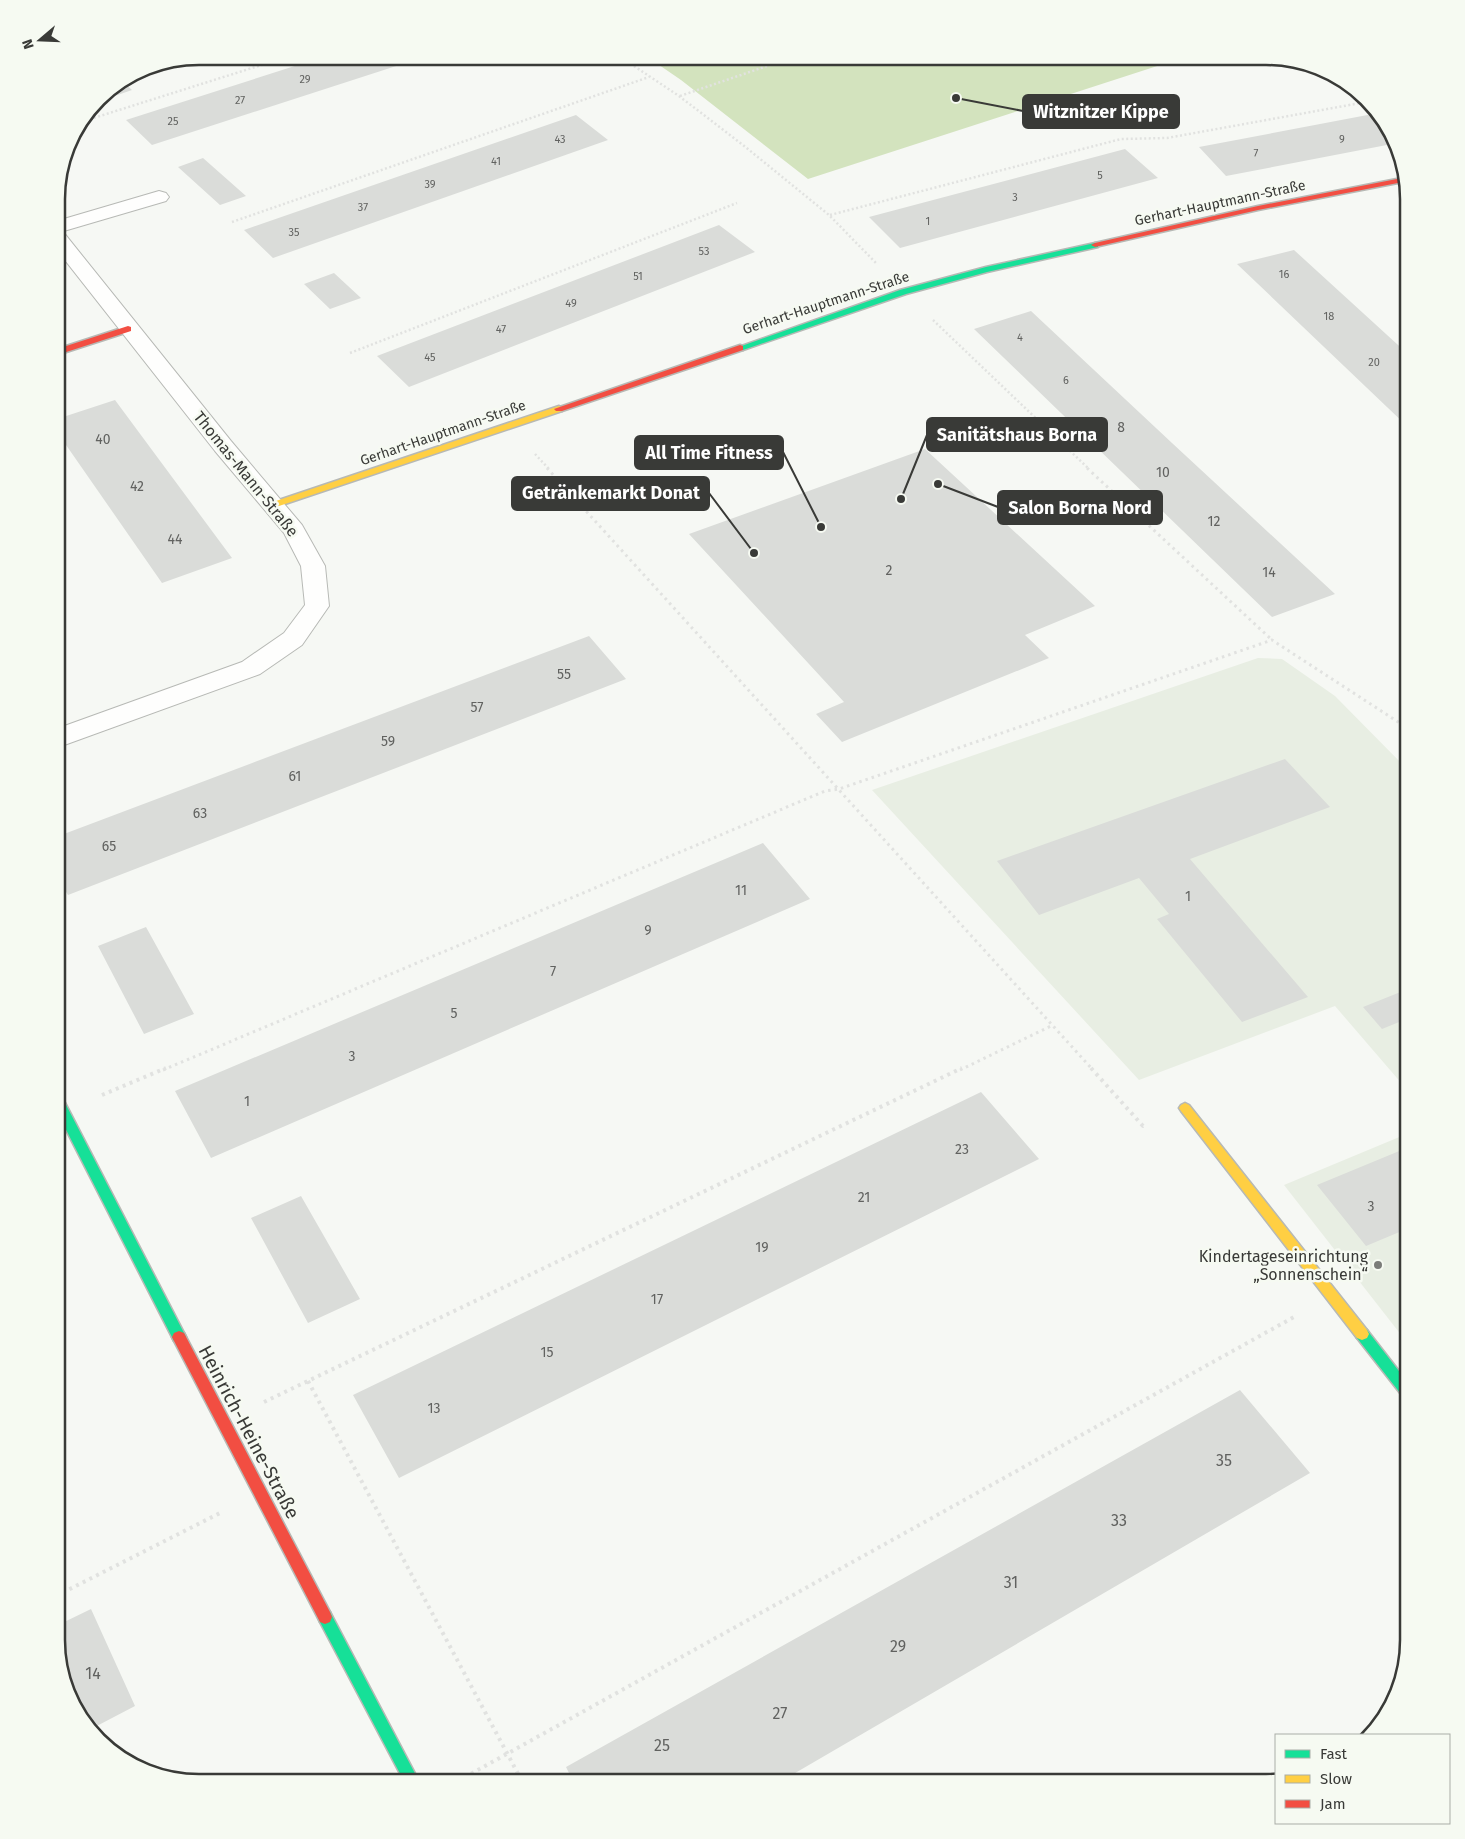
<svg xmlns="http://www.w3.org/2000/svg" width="1465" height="1839" font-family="'Fira Sans',sans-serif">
	<rect width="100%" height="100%" fill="#f6f8f4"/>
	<path fill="#e8eee3" d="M1258 658 1282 659 1335 696 1409 771V1092L1335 1006 1139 1080 872 790Z
		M1409 1133V1345L1284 1185Z"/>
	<path fill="#d3e3be" d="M646 56 1185 57 808 179 681 80Z"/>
	<path fill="#dadcd9" d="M326 56 424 57 152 145 126 120Z
		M122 81 132 90 106 99 102 95Z
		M1378 113 1385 119 1392 144 1226 176 1199 147Z
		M576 115 608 140 273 258 244 230Z
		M1125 149 1158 178 900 248 869 217Z
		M203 158 246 196 220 205 178 167Z
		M719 225 755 252 409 387 377 356Z
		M1294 250 1409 355V428L1237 264Z
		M334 273 361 298 330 309 304 284Z
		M1031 311 1172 443 1335 594 1272 617 974 329Z
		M115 400 152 450 232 558 162 583 57 432V419Z
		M925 449 1095 606 1025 635 1049 658 842 742 816 714 844 702 689 534Z
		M589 636 626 679 68 895 56 876V837Z
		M1285 759 1330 807 1190 859 1308 997 1242 1022 1157 919 1169 914 1139 878 1039 915 997 861Z
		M763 843 810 899 211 1158 175 1091Z
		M146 927 194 1014 144 1034 98 946Z
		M1403 991 1409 998V1018L1382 1029 1363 1007Z
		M981 1092 1039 1159 399 1478 353 1395Z
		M1409 1147V1228L1366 1246 1317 1185Z
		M301 1196 360 1299 308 1323 251 1218Z
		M1240 1390 1310 1473 778 1783H574L566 1767Z
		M91 1609 135 1706 91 1729 80 1720 56 1640V1626Z"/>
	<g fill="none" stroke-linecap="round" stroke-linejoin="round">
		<g stroke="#b7b9b5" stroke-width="2">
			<path id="lane" d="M159 191 166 193 169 197 166 201 57 233V221Z"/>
		</g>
		<g stroke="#b7b9b5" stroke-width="2">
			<path id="street" d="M57 231 64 233 231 441 302 525 325 566 329 606 302 645 260 674 56 748V729L242 662 284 633 305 605 301 566 284 533 215 451 57 250Z"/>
		</g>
		<g stroke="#b7b9b5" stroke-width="3">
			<path id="fast" d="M1095 243H1098V247L987 272 906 294 743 350H737L736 348 900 290 986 267Z
				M56 1092 60 1094 62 1097 184 1333 186 1337 184 1341 179 1343 174 1341 56 1110Z
				M1362 1328 1367 1330 1409 1384V1400L1404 1398 1357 1338 1355 1334 1357 1330Z
				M325 1610 330 1612 420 1783H405L320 1622 318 1617 320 1612Z"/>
		</g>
		<g stroke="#b7b9b5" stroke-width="3">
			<path id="slow" d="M559 406 564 409 562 411 276 507H270L268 505 270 503Z
				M1185 1103 1189 1105 1367 1330 1369 1334 1367 1338 1362 1340 1357 1338 1181 1111 1179 1108 1181 1105Z"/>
		</g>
		<g stroke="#b7b9b5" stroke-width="3">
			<path id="jam" d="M1402 178 1403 182 1258 210 1095 247 1091 245 1095 243 1258 206Z
				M128 326 131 327V331L57 355V349Z
				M740 345 743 346V350L562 411H556L554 409Z
				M179 1331 184 1333 330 1612 332 1617 330 1622 325 1624 320 1622 172 1337 174 1333Z"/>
		</g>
		<path stroke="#e1e2e0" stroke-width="2.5" stroke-dasharray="2 2.5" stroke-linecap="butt" d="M619 56 679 96 743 145 829 215 877 264
			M680 96 796 56
			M81 122 290 56
			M830 215 1121 139 1167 138 1366 102
			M232 222 649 77
			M933 320 1089 469
			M350 353 737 203
			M535 454 549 469"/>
		<path stroke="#e1e2e0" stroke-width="3" stroke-dasharray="2.5 4" stroke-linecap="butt" d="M547 468 1093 1070
			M1087 468 1272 640
			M163 1070 825 791 839 789 1272 640 1409 729
			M960 1070 1053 1025"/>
		<path stroke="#e1e2e0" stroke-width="4" stroke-dasharray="3 4.5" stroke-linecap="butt" d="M1091 1068 1143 1126 1145 1125
			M102 1095 166 1068
			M308 1381 523 1783
			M264 1402 962 1068
			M56 1596 220 1513
			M458 1781 1294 1317"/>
		<use href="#lane" fill="#fefefd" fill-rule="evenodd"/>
		<use href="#street" fill="#fefefd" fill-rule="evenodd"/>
		<use href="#fast" fill="#16e098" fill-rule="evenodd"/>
		<use href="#slow" fill="#ffcf43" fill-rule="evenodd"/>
		<use href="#jam" fill="#f24e42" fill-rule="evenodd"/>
	</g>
	<circle fill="#7b7c79" stroke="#f6faf2" stroke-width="2" cx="1378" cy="1265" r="5"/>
	<g text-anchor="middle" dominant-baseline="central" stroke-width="5" stroke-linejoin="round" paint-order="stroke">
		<g font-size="11" fill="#616260">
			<text x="305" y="79">29</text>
			<text x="240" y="100">27</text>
			<text x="173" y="121">25</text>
			<text x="560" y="139">43</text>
			<text x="1342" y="139">9</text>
			<text x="1256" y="153">7</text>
			<text x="496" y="161">41</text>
			<text x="1100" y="175">5</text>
			<text x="430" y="184">39</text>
			<text x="1015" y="197">3</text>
			<text x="363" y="207">37</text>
			<text x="928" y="221">1</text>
			<text x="294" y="232">35</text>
			<text x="704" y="251">53</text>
			<text x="1284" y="274">16</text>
			<text x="638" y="276">51</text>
			<text x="571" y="303">49</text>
			<text x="1329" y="316">18</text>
			<text x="501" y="329">47</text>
			<text x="1020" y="337">4</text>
			<text x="430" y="357">45</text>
			<text x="1374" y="362">20</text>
			<text x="1066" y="380">6</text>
		</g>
		<g font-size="14" fill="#393a37" stroke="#f6faf2">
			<text transform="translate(1220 203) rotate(-12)">Gerhart-Hauptmann-Straße</text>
			<text transform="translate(826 303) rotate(-18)">Gerhart-Hauptmann-Straße</text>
			<text transform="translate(443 433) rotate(-19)">Gerhart-Hauptmann-Straße</text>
		</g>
		<g font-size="14" fill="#616260">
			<text x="1121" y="427">8</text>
			<text x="103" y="439">40</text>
			<text x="1163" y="472">10</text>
			<text x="137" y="486">42</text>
			<text x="1214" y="521">12</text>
			<text x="175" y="539">44</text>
			<text x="889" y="570">2</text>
			<text x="1269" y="572">14</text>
			<text x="564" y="674">55</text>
			<text x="477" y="707">57</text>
			<text x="388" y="741">59</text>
			<text x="295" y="776">61</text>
			<text x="200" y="813">63</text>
			<text x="109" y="846">65</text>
			<text x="741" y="890">11</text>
			<text x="1188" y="896">1</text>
			<text x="648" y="930">9</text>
			<text x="553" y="971">7</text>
			<text x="454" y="1013">5</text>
			<text x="352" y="1056">3</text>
			<text x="247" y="1101">1</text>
			<text x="962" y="1149">23</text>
			<text x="864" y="1197">21</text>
			<text x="1371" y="1206">3</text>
			<text x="762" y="1247">19</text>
			<text x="657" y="1299">17</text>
			<text x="547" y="1352">15</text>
			<text x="434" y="1408">13</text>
		</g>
		<g font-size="16" fill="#393a37" stroke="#f6faf2">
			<text transform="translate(246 474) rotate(51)">Thomas-Mann-Straße</text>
		</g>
		<g font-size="16" fill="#393a37" stroke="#f6faf2" text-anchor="end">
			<text x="1368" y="1256">Kindertageseinrichtung<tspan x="1368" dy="18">„Sonnenschein“</tspan></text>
		</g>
		<g font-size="16" fill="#616260">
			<text x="1224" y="1460">35</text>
			<text x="1119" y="1520">33</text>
			<text x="1011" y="1582">31</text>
			<text x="898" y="1646">29</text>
			<text x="93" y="1673">14</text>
			<text x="780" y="1713">27</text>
			<text x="662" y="1745">25</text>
		</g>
		<g font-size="19" fill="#393a37" stroke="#f6faf2">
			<text transform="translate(249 1432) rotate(62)">Heinrich-Heine-Straße</text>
		</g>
	</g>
	<path d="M0 0H1465V1839H0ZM199 65H1266A134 134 0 0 1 1400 199V1640A134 134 0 0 1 1266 1774H199A134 134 0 0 1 65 1640V199A134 134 0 0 1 199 65Z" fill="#f6faf2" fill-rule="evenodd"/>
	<path fill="none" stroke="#393a37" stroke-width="2.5" d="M199 65H1266A134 134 0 0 1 1400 199V1640A134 134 0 0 1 1266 1774H199A134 134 0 0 1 65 1640V199A134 134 0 0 1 199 65Z"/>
	<path fill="none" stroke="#393a37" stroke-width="2" d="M956 98L1023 111M901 499L927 435M821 527L783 452M754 553L709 493M938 484L998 507"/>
	<g fill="#393a37" stroke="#f6faf2" stroke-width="2">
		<circle cx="956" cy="98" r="5"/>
		<circle cx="901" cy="499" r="5"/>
		<circle cx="821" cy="527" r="5"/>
		<circle cx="754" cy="553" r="5"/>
		<circle cx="938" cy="484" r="5"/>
	</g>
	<g fill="#393a37" stroke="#393a37" stroke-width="2">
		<rect x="1023" y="95" width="156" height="33" rx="5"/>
		<rect x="927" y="418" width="180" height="33" rx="5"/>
		<rect x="635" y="436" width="148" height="33" rx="5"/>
		<rect x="512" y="477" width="197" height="33" rx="5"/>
		<rect x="998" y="491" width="164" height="33" rx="5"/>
	</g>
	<g font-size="18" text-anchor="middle" font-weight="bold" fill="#fff">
		<text x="1101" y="118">Witznitzer Kippe</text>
		<text x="1017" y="441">Sanitätshaus Borna</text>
		<text x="709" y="459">All Time Fitness</text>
		<text x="611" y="499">Getränkemarkt Donat</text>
		<text x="1080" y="514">Salon Borna Nord</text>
	</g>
	<rect x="1275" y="1734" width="175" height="90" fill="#f6faf2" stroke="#aaada7"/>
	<rect x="1285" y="1750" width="25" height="8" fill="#16e098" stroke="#aaada7"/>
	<text x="1320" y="1759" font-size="15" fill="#393a37">Fast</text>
	<rect x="1285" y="1775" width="25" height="8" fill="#ffcf43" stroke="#aaada7"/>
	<text x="1320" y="1784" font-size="15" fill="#393a37">Slow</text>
	<rect x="1285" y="1800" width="25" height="8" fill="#f24e42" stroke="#aaada7"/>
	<text x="1320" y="1809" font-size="15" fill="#393a37">Jam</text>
	<g transform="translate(40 40) rotate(251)" stroke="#f6faf2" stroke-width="4" paint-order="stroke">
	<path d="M0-4L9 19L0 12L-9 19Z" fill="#393a37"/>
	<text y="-8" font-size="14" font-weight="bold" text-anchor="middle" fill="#393a37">N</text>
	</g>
</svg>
